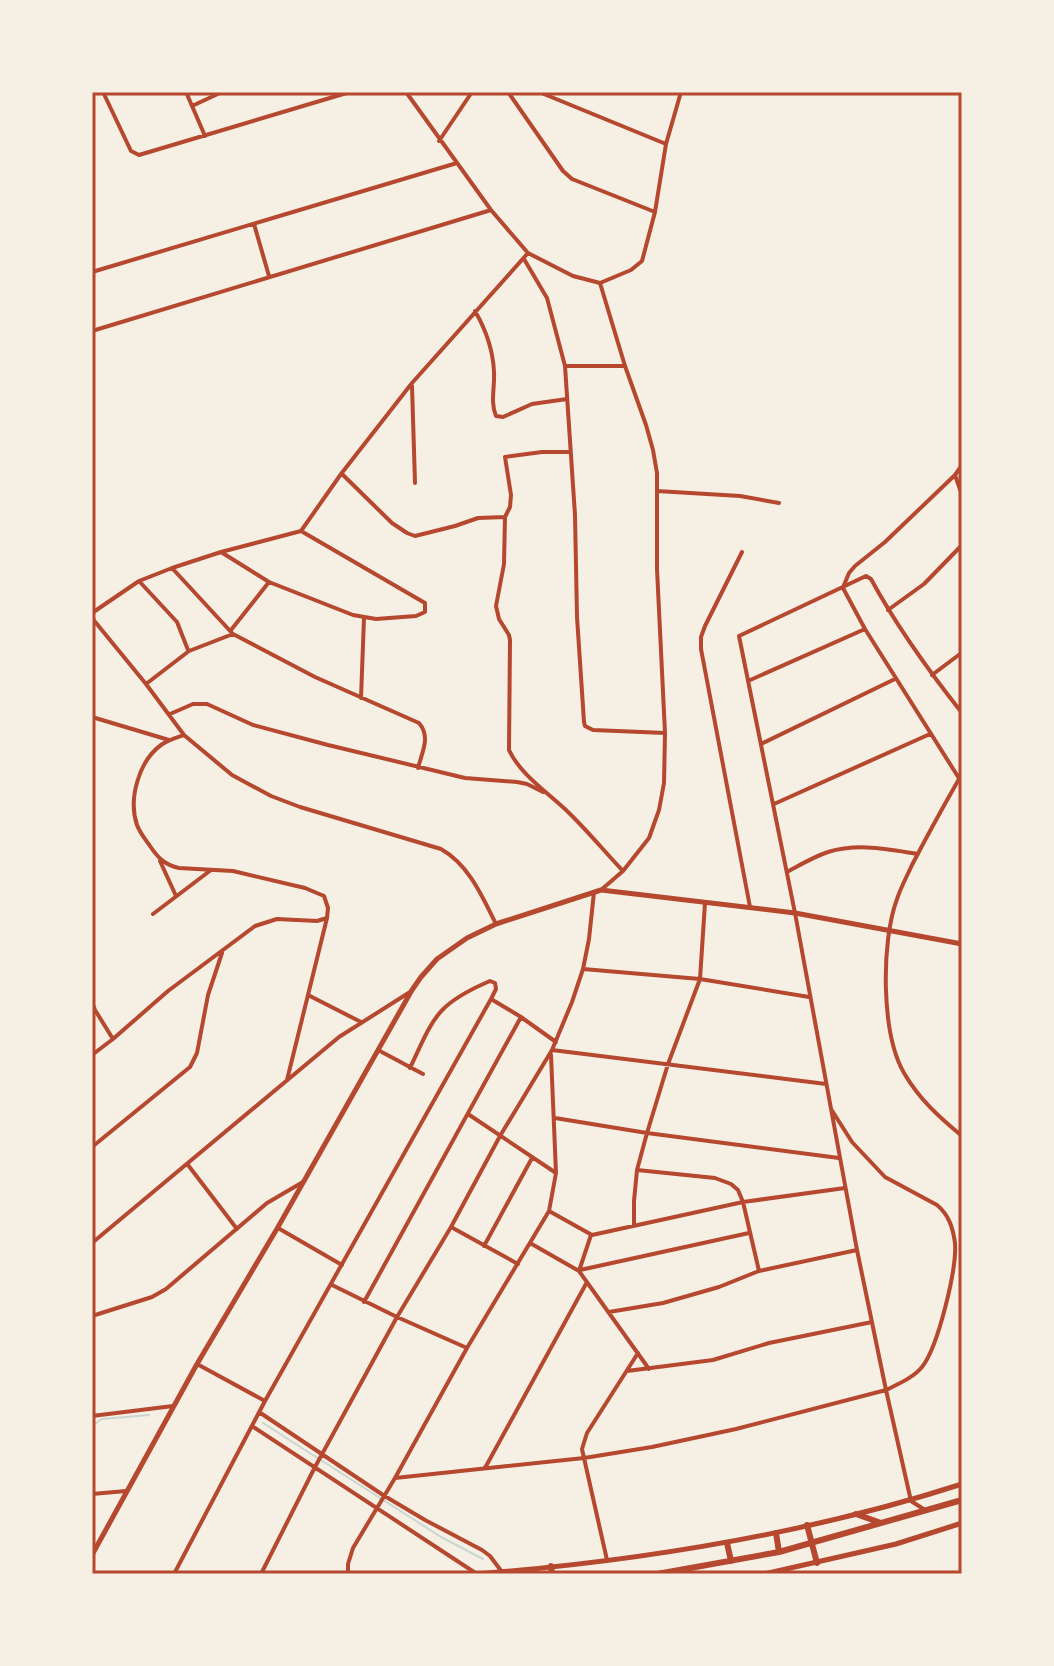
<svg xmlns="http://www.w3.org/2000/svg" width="1054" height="1666" font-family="Commissioner,sans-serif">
	<rect width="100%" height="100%" fill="#f6efe4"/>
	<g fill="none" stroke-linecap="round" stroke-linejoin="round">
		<path stroke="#c9d6d2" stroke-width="2" d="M263 1423 441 1537 483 1559
			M92 1426 102 1419 149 1415"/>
		<path stroke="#b5482f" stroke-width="4" d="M103 92 131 151 139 155 350 92
			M186 92 205 136
			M406 92 491 210 528 253 573 276 600 283 631 270 642 261 655 212 666 144 681 92
			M508 92 563 171 572 179 655 212
			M539 92 666 144
			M192 106 222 92
			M439 141 472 92
			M254 224 269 276
			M524 259 547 298 565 366 575 515 577 617 584 722 585 726 593 730 665 733
			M92 272 457 163
			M600 283 625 366 646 425 653 450 657 473V569L665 733 664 783 659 810 649 838 623 871 601 890
			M475 311C486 330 493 349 494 372 495 386 490 402 496 416L503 417 532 404 567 399
			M92 331 491 210
			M565 366H625
			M412 386 415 483
			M571 452H542L505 457 511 495 510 507 505 517 504 564 496 606 499 619 509 635 510 640 509 750C520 774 547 792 566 810 586 829 604 851 623 871
			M342 474 392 523 407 533 415 536 455 526 478 518 505 517
			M955 475 962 495
			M657 491 740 496 779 503
			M221 552 269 582 353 615 376 619 416 616 425 612V603L301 531
			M742 552 705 626 701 637V649L750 907
			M172 568 232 633
			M139 581 177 622 188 650
			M844 585 849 573 855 566 885 542 955 475 962 465
			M843 588 865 629 962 783
			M888 610 924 584 962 545
			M92 613 139 581 172 568 221 552 301 531 341 474 412 383 528 253
			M92 618 146 684 184 735 232 775 271 796 300 807 441 849C469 865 482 896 496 924
			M231 630 269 582
			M932 675 960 654
			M748 681 865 629
			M146 684 189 651 233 634 315 677 419 723C431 737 422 752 418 768
			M361 698 364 618
			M170 714 193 704H207L253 725 328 745 465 778 517 782 527 784 543 792
			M92 717 169 740
			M184 735C176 738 168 740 161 745 139 761 128 799 137 825 140 833 145 839 150 846 158 858 165 865 179 868L233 871 305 888 324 896 328 908 327 918 287 1080
			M761 744 895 679
			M959 779C943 807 927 836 912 865 907 876 901 887 897 899 881 942 881 1033 904 1073 919 1099 939 1117 962 1136
			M774 804 930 734
			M160 861 176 896
			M787 872C800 865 813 857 828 852 857 843 889 849 918 854
			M153 914 211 870
			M583 969 700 979 809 997
			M308 995 361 1022
			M491 999 521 1017 556 1042
			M92 1002 95 1010 113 1039
			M378 1050 423 1074
			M552 1050 826 1084
			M92 1055 113 1039 168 991 255 926 277 919 317 921 327 918
			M468 1114 556 1173
			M555 1118 647 1133 839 1158
			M92 1147 190 1067 197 1053 208 995 222 953
			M188 1165 237 1229
			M637 1170 715 1178 731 1184 738 1190 743 1202 759 1271
			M549 1211 592 1235 743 1202 845 1188
			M634 1226V1201L637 1170 647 1133 668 1064 700 979 705 903
			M451 1227 518 1264
			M278 1228 342 1265
			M92 1243 339 1037 410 992
			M530 1243 579 1271 649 1369
			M484 1246 532 1158
			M580 1270 749 1233
			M579 1271 591 1235
			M332 1285 397 1317 467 1348
			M364 1302 521 1017
			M609 1312 663 1303 719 1287 759 1271 857 1250
			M92 1316 152 1297 166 1289 267 1203 303 1182
			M197 1364 265 1401
			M627 1371 713 1360 769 1343 872 1322
			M259 1412 383 1495 425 1520 482 1550 490 1556 502 1572
			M92 1416 173 1406
			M252 1426 477 1574
			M485 1468 587 1282
			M395 1478 584 1458 652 1447 736 1429 886 1390C898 1384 913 1378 922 1367 938 1347 957 1269 955 1243 953 1228 949 1215 937 1205L885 1177 852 1142 831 1109
			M92 1494 126 1491
			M925 1510 911 1501 886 1390 857 1250 795 913 739 636 866 576 871 579C897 627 928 670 962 713
			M607 1560 584 1458 582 1449 587 1433 638 1353
			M174 1574 265 1401 491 999 496 989 495 983 490 981C436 1004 434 1017 410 1068
			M261 1574 315 1467 397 1317 451 1227 500 1136 552 1050 572 1002 583 969 589 939 594 892
			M348 1574V1564L353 1548 395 1478 467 1348 549 1211 556 1173 551 1055"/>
		<path stroke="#b5482f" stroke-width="5" d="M92 1555 197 1364 278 1227 412 990 421 977 437 959 467 938 496 924 601 890 795 913 962 944
			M476 1574C641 1561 804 1535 962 1484
			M764 1574 896 1544 962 1523"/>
		<path stroke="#b5482f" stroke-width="6" d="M856 1514 881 1523
			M807 1525 817 1563
			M776 1533 779 1552
			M727 1543 731 1561
			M551 1566 552 1574
			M502 1572V1574
			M657 1574 779 1552 962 1500"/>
	</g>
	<rect width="1054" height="1666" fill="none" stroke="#f6efe4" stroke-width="188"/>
	<rect x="94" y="94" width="866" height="1478" fill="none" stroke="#b5482f" stroke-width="3"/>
</svg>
